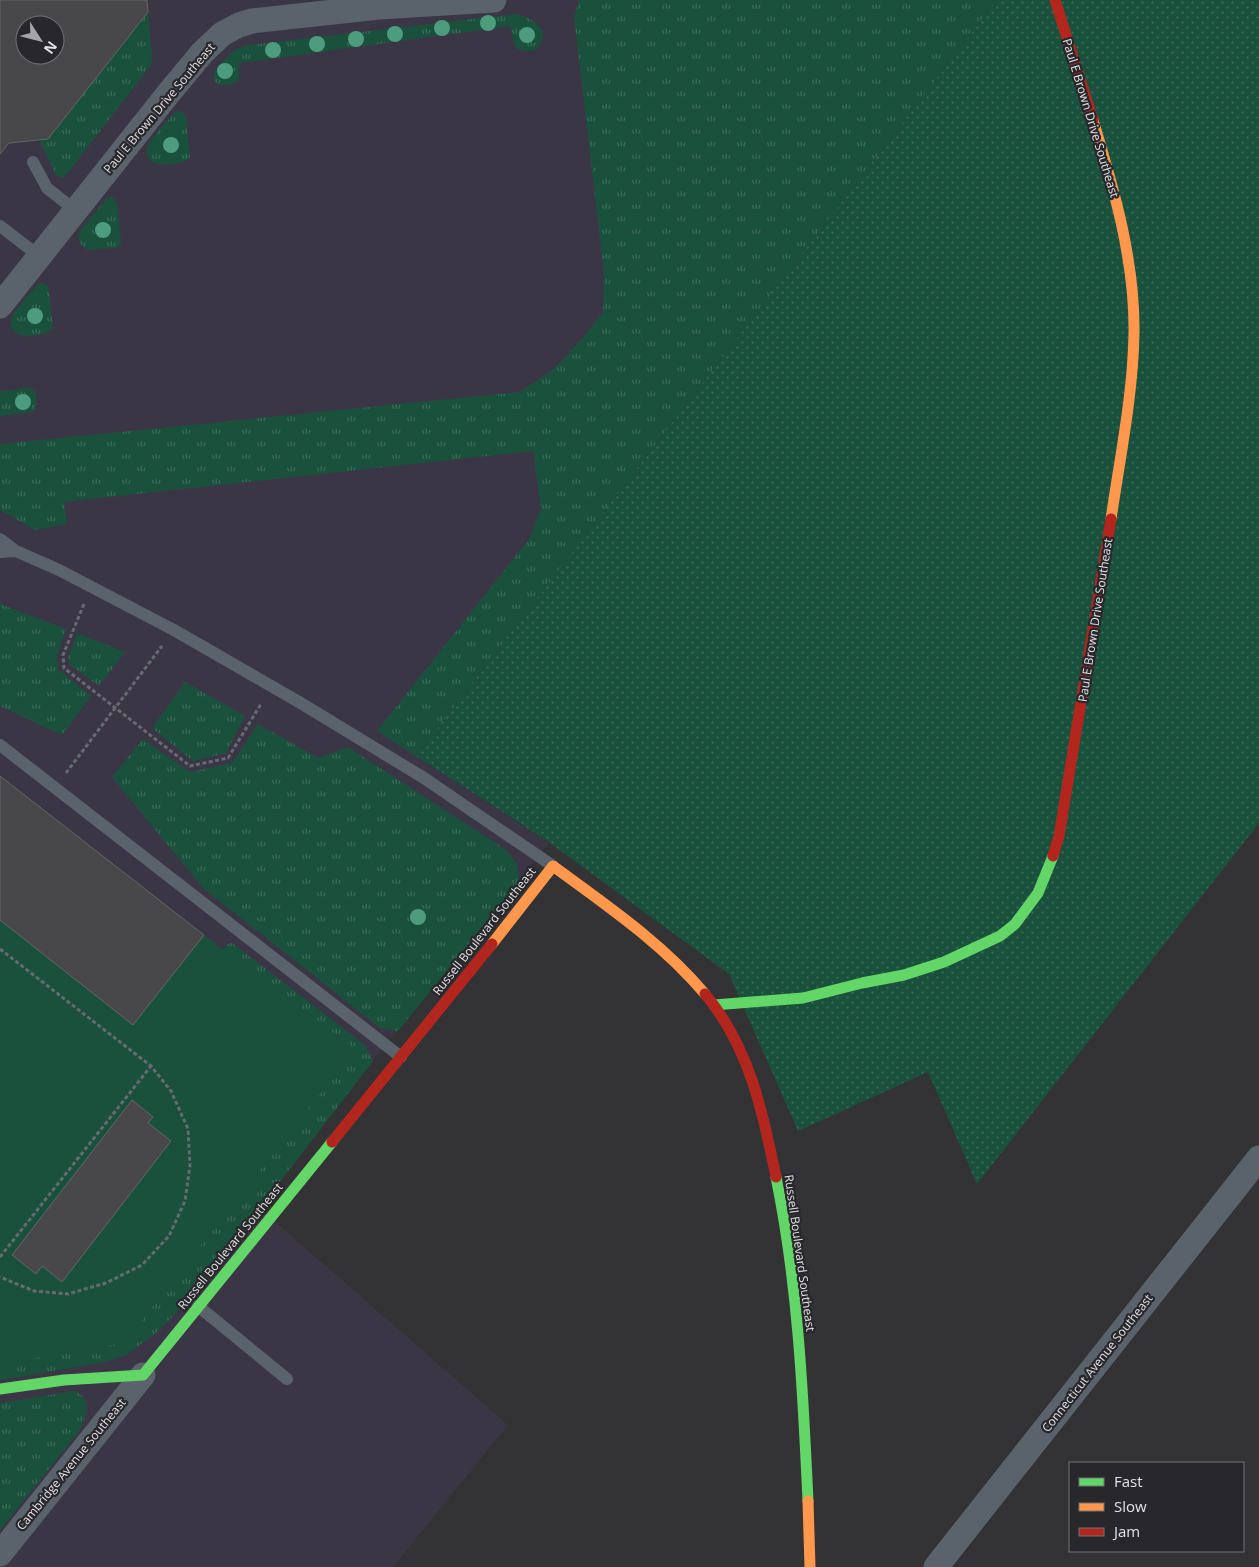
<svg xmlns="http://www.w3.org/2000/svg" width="1259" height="1567" font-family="'Open Sans',sans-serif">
	<defs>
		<pattern id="grass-tufts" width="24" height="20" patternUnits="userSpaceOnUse" patternTransform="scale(1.25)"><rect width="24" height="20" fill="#1a513d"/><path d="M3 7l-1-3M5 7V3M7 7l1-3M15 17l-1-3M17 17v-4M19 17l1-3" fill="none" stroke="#3b6a59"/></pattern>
		<pattern id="park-dots" width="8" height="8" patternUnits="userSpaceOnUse" patternTransform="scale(1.25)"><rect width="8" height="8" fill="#1a513d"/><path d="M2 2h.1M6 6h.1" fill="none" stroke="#3b6a59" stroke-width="1.8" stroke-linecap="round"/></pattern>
	</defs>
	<rect width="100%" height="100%" fill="#333335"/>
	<path fill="#3b3645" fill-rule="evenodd" d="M0 0H997L416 756 549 843 256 1205 508 1425 393 1567H0ZM25 25H55V55H25Z"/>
	<path fill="url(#grass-tufts)" d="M579 0H997L416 756 377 731 529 539 541 509 533 451 64 502 67 524 35 530 0 510V444L520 392 554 369 581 340 603 312 604 273 574 17Z
		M148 12 152 56 151 65 67 174 63 178 59 177 55 173 39 140 48 139Z
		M516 14C534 19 554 30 536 50 511 53 515 46 510 26L239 63V81C229 87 208 88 215 71 216 69 219 67 220 65 229 55 235 48 249 45Z
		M176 111H180L184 114 186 117 190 157C183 166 143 171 147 149 149 139 169 120 176 111Z
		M108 197H112L117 203 121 243 116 248 88 250 82 246 78 237 79 232Z
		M40 283C45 282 48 284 49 289L53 328C48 337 6 343 11 320 13 311 33 290 40 283Z
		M30 388 36 393C36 400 38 407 32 412L0 416V391Z
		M0 604 66 629 57 656 58 669 91 696 62 735 0 706Z
		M77 633 125 652 99 686 69 664 68 658Z
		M185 682 245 716 226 753 193 761 152 728Z
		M258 724 318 758 348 747 506 850 517 864 519 881 398 1031 380 1028 203 888 112 777 143 739 190 772 232 763Z
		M232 943 365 1045 373 1061 242 1231 174 1315 155 1334 127 1354 106 1362 0 1380V1291L187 994 228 944Z
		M74 1391C95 1398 85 1421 77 1434L0 1530V1403Z"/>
	<path fill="url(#park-dots)" d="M997 0H1259V823L977 1184 928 1072 798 1131 729 974 550 843 416 756Z"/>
	<path fill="#1a513d" d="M0 776 204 935 355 1049 124 1343 0 1364Z"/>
	<path fill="#48484a" stroke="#656566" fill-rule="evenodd" d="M0 0H147L148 12 48 139 9 143 0 154ZM25 25H55V55H25Z
		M0 776 204 935 133 1025 0 920Z
		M132 1100 153 1117 148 1123 171 1141 62 1282 42 1266 36 1274 12 1255Z"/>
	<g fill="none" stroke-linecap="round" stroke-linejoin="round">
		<path stroke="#656b70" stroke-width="3" stroke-dasharray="4 2.5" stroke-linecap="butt" d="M84 604 63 655 64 668 190 766 228 758 261 704
			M66 773 162 646
			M0 949 151 1066 171 1091 188 1129 190 1165 185 1201 169 1236 142 1265 106 1283 68 1294 34 1291 0 1277
			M0 1257 151 1066"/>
		<path stroke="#5a636b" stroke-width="12" d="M33 162 47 188 76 211
			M0 226 39 256
			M0 539 16 551
			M0 552 16 551 59 570 174 630 299 702 424 778 553 866
			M0 745 401 1057
			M198 1306 287 1379"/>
		<path stroke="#5a636b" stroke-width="25" d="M0 306 168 94 202 53 222 34 239 25 252 21 379 7 494 0
			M0 1554 143 1375
			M936 1567 1259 1158"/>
		<path stroke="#63d668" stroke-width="11" d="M714 1005 803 998 862 983 904 975 944 962 1000 936 1015 924 1038 893 1053 856
			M776 1177C798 1284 803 1392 808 1501
			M0 1389 64 1380 143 1375 332 1142"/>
		<path stroke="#ff974d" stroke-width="11" d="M1093 120C1114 189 1135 261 1134 333 1133 395 1120 457 1111 519
			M492 944 553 866C606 905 662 943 705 994
			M808 1501 810 1567"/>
		<path stroke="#b3261e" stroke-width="11" d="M1055 0 1093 120
			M1053 856 1059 836 1111 519
			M705 994C749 1046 763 1112 776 1177
			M332 1142 492 944"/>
	</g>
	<g fill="#4e9c7e">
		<circle cx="488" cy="23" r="8"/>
		<circle cx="442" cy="28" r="8"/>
		<circle cx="395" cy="34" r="8"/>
		<circle cx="527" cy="35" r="8"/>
		<circle cx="356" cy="39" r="8"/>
		<circle cx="317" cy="44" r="8"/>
		<circle cx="273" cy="50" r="8"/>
		<circle cx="225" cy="71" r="8"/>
		<circle cx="171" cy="145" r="8"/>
		<circle cx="103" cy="230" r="8"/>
		<circle cx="35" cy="316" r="8"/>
		<circle cx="23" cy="402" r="8"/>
		<circle cx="418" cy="917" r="8"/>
	</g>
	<g text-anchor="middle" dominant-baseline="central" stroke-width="4.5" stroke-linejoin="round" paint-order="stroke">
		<g font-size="12" fill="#e3e3e6" stroke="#28282c">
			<text transform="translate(159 108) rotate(-50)">Paul E Brown Drive Southeast</text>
			<text transform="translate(1091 118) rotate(73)">Paul E Brown Drive Southeast</text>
			<text transform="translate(1095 620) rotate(-81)">Paul E Brown Drive Southeast</text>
			<text transform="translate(484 931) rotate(-52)">Russell Boulevard Southeast</text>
			<text transform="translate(230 1246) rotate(-51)">Russell Boulevard Southeast</text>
			<text transform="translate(800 1253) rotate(82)">Russell Boulevard Southeast</text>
			<text transform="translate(1097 1363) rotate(-52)">Connecticut Avenue Southeast</text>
			<text transform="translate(71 1464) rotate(-51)">Cambridge Avenue Southeast</text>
		</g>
	</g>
	<rect x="1069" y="1462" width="175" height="90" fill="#28282c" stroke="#737376"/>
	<rect x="1079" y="1478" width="25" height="8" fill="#63d668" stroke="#737376"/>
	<text x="1114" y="1487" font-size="15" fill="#e3e3e6">Fast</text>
	<rect x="1079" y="1503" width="25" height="8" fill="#ff974d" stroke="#737376"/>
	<text x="1114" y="1512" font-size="15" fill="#e3e3e6">Slow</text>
	<rect x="1079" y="1528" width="25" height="8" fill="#b3261e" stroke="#737376"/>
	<text x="1114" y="1537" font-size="15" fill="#e3e3e6">Jam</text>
	<g transform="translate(40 40) rotate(126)"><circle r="24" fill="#28282c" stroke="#737376"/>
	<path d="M0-4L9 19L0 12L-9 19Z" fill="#a5a5a8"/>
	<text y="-8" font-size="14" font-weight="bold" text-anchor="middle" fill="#e3e3e6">N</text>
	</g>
</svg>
